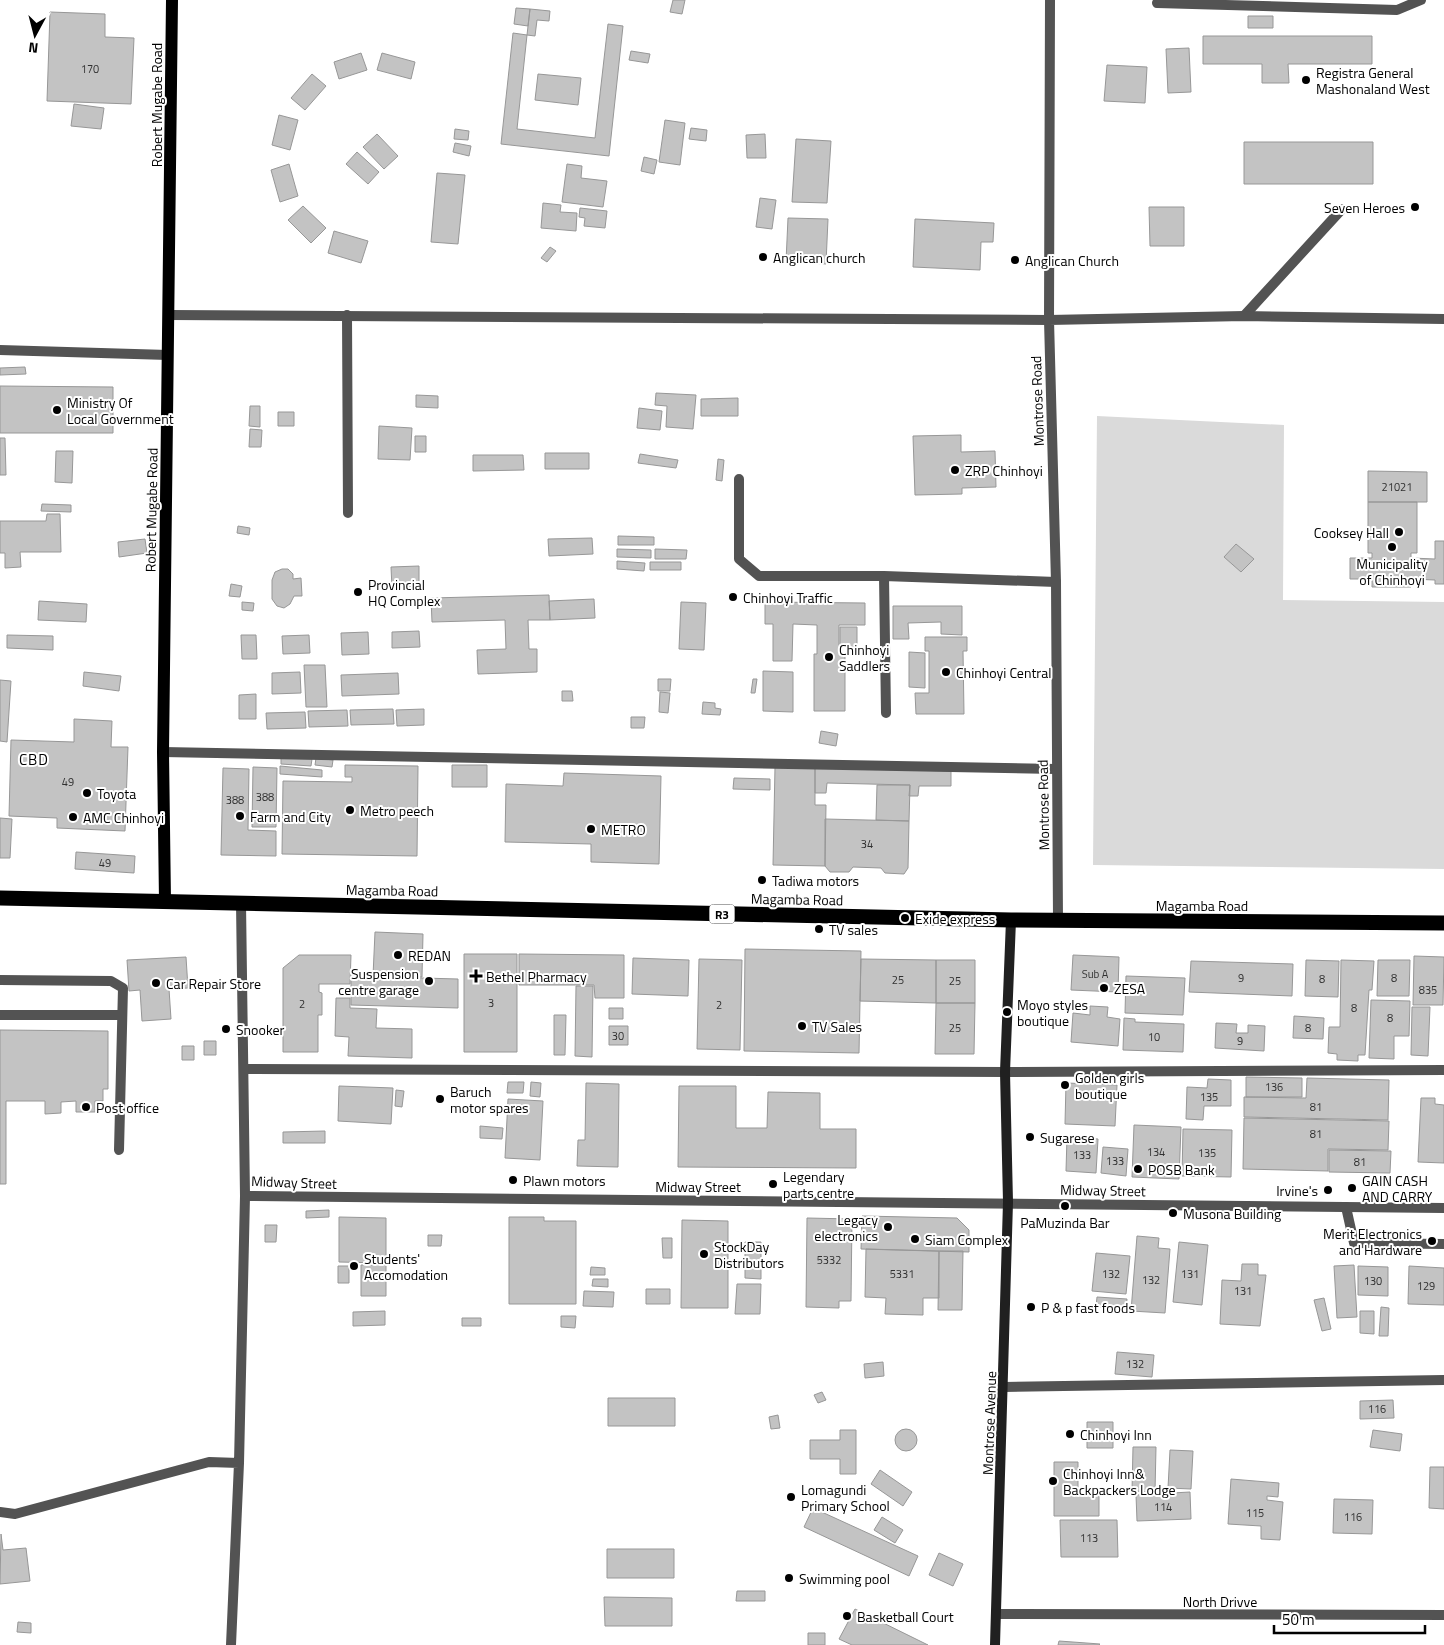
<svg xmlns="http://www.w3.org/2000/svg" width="1444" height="1645" font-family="'Titillium Web',sans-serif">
	<rect width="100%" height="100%" fill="#fff"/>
	<path fill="#dadada" d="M1097 416 1284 425 1283 600 1444 602V869L1093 865Z"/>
	<path fill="#c3c3c3" stroke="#979797" d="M673 0H685L682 14 670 12Z
		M516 8 530 9 528 26 514 24Z
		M530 9 550 11 549 21 537 20 535 36 527 35Z
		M50 12 105 14V37L134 38 131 104 47 101Z
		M1248 16H1273V28H1248Z
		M608 24 623 26 609 156 501 144 513 33 527 35 517 129 595 138Z
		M1203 36H1372V64H1288L1289 83H1262V64H1203Z
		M1189 48 1191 92 1168 93 1166 49Z
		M631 51 650 54 648 63 629 60Z
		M361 53 367 70 339 79 334 62Z
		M382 53 415 62 411 79 377 70Z
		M1107 65 1147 67 1145 103 1104 101Z
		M312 74 326 86 305 110 291 98Z
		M538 74 581 78 578 105 535 100Z
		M74 104 104 108 101 129 71 126Z
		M279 115 298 120 290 150 272 145Z
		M665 120 685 123 680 165 659 162Z
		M691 128 707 130 706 141 689 139Z
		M455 129 469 131 468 140 454 139Z
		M377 134 398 156 384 169 363 147Z
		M765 134 766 158H747L746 135Z
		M796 139 831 141 827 203 792 202Z
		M1244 142H1373V184H1244Z
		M455 143 471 146 469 156 453 152Z
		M357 152 379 172 368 184 346 164Z
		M644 157 657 160 654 174 641 171Z
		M289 164 298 196 280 202 271 170Z
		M567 164 582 166 581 178 607 181 603 207 562 202Z
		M437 173 465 175 458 244 431 242Z
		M760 198 776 200 772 229 756 227Z
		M543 203 561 205 560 212 577 213 576 231 541 228Z
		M303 206 326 228 311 243 288 220Z
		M1149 207H1184V246H1150Z
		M580 208 607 211 605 228 584 226 585 218 579 217Z
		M788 218 828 219 826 264 786 262Z
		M915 219 994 223 993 242H981L980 270 913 267Z
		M334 231 368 241 361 263 328 253Z
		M550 247 556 251 547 262 541 258Z
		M25 367 26 374 0 375V368Z
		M0 386 113 387V433H0Z
		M656 393 696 395 693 429 666 427 667 406 655 405Z
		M416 395 438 396V408L416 407Z
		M738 398V416H701V399Z
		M250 406H260V427L249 426Z
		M639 408 662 411 660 430 637 428Z
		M278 412H294V426H278Z
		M379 426 412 428 410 460 378 459Z
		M250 429 262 430 261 447H249Z
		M961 435V452L995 451 996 487 962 488V494L915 495 913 436Z
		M415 436H426V452H415Z
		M0 438H5L6 475H0Z
		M56 451H73L72 483 55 482Z
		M545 453H589V469H545Z
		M640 454 678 460 676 468 638 463Z
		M473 455H523L524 470 473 471Z
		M718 459 724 460 722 481 716 480Z
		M1368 471 1427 472V502H1368Z
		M1368 502H1417V553H1411V558L1435 559V541H1444V584H1435V580L1411 579V587H1372V579H1350V558H1372V553H1368Z
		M42 504 71 505V512L41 511Z
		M47 514H60L61 552H20L21 567 5 568V553H0V521H46Z
		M238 526 250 528 249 535 237 533Z
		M618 536 654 537V545H618Z
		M592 538 593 554 549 556 548 539Z
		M145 539 147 553 119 557 118 542Z
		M1236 544 1254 559 1241 572 1224 557Z
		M617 549 651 550V558L617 557Z
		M655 549 687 550 686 559H655Z
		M617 561 645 563 644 571 617 569Z
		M650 562H681V570H650Z
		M419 566V587L392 588 391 567Z
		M282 569H288L293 574V579L301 578 302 596H294L290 604 284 608 277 606 272 599V580L275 572Z
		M231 584 242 586 240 597 229 596Z
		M549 595 550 620H528L529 649H537V672L478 674 477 650 506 649 505 620 432 622 431 598Z
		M594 599 595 618 550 620 549 601Z
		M39 601 87 604 86 622 38 620Z
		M242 602 254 603 253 611 242 610Z
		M681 602 706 603 704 650 679 649Z
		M765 602 865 603V625H839V654H845V711H814V654H817V625L793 624 792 661H773V624H765Z
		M893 606H962V635L941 634V622L908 623 909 639H893Z
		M840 627H857V647L840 646Z
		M419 631 420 647 392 648V632Z
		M368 632 369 654 342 655 341 633Z
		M7 635 53 636V650L7 648Z
		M241 635H256L257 659H242Z
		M309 635 310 653 283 654 282 636Z
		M925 637H967V651H963L964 714H916L915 693H929V651H925Z
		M909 652 925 653V688L909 687Z
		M304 665H325L327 707H306Z
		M763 671 793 672V712L763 711Z
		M84 672 121 676 119 691 83 686Z
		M300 672 301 693 272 694V673Z
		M398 673 399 694 342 696 341 675Z
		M658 679H671L670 691H658Z
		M753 679H757L755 693H751Z
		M0 680 11 681 7 742 0 741Z
		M562 691H572L573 701H562Z
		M660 692 670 693 668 713 659 712Z
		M256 694V719H239V695Z
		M703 702 715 703V708L721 709 720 715 702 714Z
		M393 709 394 724 351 725 350 710Z
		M424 709V725L397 726 396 710Z
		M347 710 348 726 309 727 308 711Z
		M305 712 306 728 267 729 266 713Z
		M631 717H645L644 728H631Z
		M74 719 112 721 111 747H128L125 831 57 828V818L9 816 11 740 74 742Z
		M821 731 838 734 836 746 819 743Z
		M281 758 312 759 311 766 281 764Z
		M316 758 333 760 332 767 315 765Z
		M345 765 418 766 417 856 282 854 283 781 352 782V777H345Z
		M452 765H487V787H452Z
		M280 766 322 770V777L280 774Z
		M253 767 277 768 276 827H252Z
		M775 767 815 768V805H826L825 866 773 865Z
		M223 768 249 769 248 830 276 831V856L221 855Z
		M815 768 951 771V786H919L918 796H909L910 785 827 783 826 793H815Z
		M564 773 661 776 659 864 591 862V844L505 842 506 784 563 786Z
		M734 778 770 779V790L733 789Z
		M877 785H910L909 821 876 820Z
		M0 818 12 819 10 858H0Z
		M825 819 909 821 908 868 904 874 885 873 881 868 853 867 849 872H830L825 866Z
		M76 852 135 856 134 873 75 869Z
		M375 932 423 934 422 977 373 976Z
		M745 949 861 951 859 1053 744 1051Z
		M464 954H517V1052H464Z
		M519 954 624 955V998H595L594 985H519Z
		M299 955H351L350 984H319V992L322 993V1015H318V1052H283V968Z
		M1073 955 1119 957 1118 992 1071 990Z
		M1414 956 1444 957 1443 1005H1413Z
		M186 957 188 988 169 989 171 1019 142 1021 140 990 129 991 127 960Z
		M633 958 689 960 688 996 632 994Z
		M699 959 742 960 740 1050 697 1049Z
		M861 959 936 960V1003L860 1001Z
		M936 960H975V1003H936Z
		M1306 960 1339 961 1338 997 1305 996Z
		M1341 960 1374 961 1372 990H1369L1365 1055H1358V1061L1337 1060V1054L1328 1053 1329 1027H1340Z
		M1378 960H1410L1409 996H1377Z
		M1191 961 1293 964 1292 996 1189 992Z
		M351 976 458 979V1008L351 1005Z
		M1126 976 1185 978 1183 1015 1125 1013Z
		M576 986H593L592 1057 575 1056Z
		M336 998H350V1008L377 1009 376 1028 412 1029V1058L348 1056 349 1037 335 1036Z
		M1371 1000 1410 1001 1409 1036H1394V1059L1369 1058Z
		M936 1003H975L974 1054H935Z
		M1090 1006 1108 1007 1107 1017 1120 1019 1118 1046 1071 1042 1073 1013 1090 1015Z
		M1412 1007H1430L1428 1056 1411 1055Z
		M609 1008H623V1019H609Z
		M554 1015H566L565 1055H554Z
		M1294 1016 1324 1018 1323 1039 1293 1038Z
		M1124 1018 1135 1019V1022L1184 1024 1183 1052 1123 1050Z
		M1216 1023 1237 1024 1236 1033H1248V1025L1265 1026 1264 1051 1215 1048Z
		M609 1026H628V1045H609Z
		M0 1030 108 1031V1089H103V1101H95V1112H76V1101L61 1102V1113L45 1114V1101H6V1184H0Z
		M204 1041H216V1055H204Z
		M182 1046H194V1060H182Z
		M1246 1077 1302 1078V1097H1246Z
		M1307 1078 1389 1080 1388 1120 1244 1117V1097L1306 1098Z
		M1208 1079 1231 1080V1106H1204L1203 1120 1186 1119 1187 1087 1207 1088Z
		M508 1082H524L523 1093H507Z
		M531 1082 541 1083 540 1097 530 1096Z
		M586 1083 619 1084 618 1167 577 1166 578 1140H585Z
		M1066 1083 1117 1085 1115 1126 1065 1124Z
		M339 1086 393 1088 391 1124 338 1121Z
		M679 1086H736V1128H767L768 1092 820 1093V1129H856V1168L678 1167Z
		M396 1090 404 1091 402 1107 395 1106Z
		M1421 1098H1435V1104L1444 1105V1163L1418 1162Z
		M508 1099 543 1101 540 1160 505 1158Z
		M1244 1118 1389 1121 1388 1150 1328 1149V1171L1243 1169Z
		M1134 1125 1181 1127 1179 1179 1132 1177Z
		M480 1126 503 1128 502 1139 480 1138Z
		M1183 1129 1232 1130 1231 1177 1182 1176Z
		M325 1131V1143H283V1132Z
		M1067 1137 1098 1139 1096 1173 1066 1171Z
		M1103 1147 1128 1149 1126 1176 1101 1173Z
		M1329 1150 1391 1151 1390 1173 1329 1172Z
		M329 1210V1217L306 1218V1211Z
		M862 1216 957 1218 969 1230V1252L861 1249Z
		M339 1217 386 1218V1263L339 1262Z
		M509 1217H544V1221H576V1304H509Z
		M807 1218 852 1219 851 1301H839V1308L806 1307Z
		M682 1220 728 1221V1308H681Z
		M265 1225H277L276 1242H265Z
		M428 1235H442L441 1246H428Z
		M1137 1236 1159 1238 1158 1248 1170 1249 1165 1313 1131 1311Z
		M662 1238H672V1258H663Z
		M745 1242H761V1279L745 1278Z
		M1179 1242 1208 1245 1202 1305 1173 1302Z
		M866 1249 939 1251V1298H923V1315L885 1314 886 1298 865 1297Z
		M939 1251H963L962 1310H938Z
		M1096 1253 1130 1256 1126 1294 1092 1291Z
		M1242 1264H1258V1275H1266L1260 1326 1220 1324 1222 1280 1241 1281Z
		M361 1265H386V1296H361Z
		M1354 1265 1357 1317 1337 1318 1334 1266Z
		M338 1266H349V1283H338Z
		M1358 1266 1388 1267V1296L1358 1295Z
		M1409 1266 1444 1268V1305L1408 1304Z
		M591 1267 605 1268V1275H590Z
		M593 1279H608V1287L592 1286Z
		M737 1284H761L760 1314H735Z
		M646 1289H670V1304H646Z
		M584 1291 614 1292 613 1307 583 1306Z
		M1097 1297 1127 1299 1126 1309 1096 1307Z
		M1324 1298 1331 1329 1322 1331 1314 1300Z
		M1381 1307 1389 1308 1388 1336H1379Z
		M385 1311V1325L353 1326V1312Z
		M1360 1311H1374V1334L1360 1333Z
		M561 1316H576L575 1328 561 1327Z
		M462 1318H481V1326H462Z
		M1117 1352 1154 1355 1152 1377 1115 1374Z
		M883 1362 884 1376 865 1378 864 1364Z
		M822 1392 826 1400 818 1403 814 1395Z
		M608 1398H675V1426H608Z
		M1393 1400 1394 1418 1360 1419V1401Z
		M778 1415 780 1428 771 1429 769 1417Z
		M1087 1422H1113V1448H1087Z
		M895 1440a11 11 0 1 1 22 0a11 11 0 1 1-22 0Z
		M840 1430H856V1474H840V1459H810V1440H840Z
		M1373 1430 1402 1434 1400 1451 1370 1447Z
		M1133 1447H1156L1155 1492 1132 1491Z
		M1170 1450 1193 1451 1191 1489 1168 1488Z
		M1054 1462H1078V1494L1099 1495V1516H1054Z
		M1430 1467H1444V1509L1429 1508Z
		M880 1470 912 1492 903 1506 871 1484Z
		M1231 1479 1279 1483 1278 1497 1267 1496V1500L1283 1502 1280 1540 1261 1539V1526L1228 1524Z
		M1190 1492 1191 1519 1137 1521 1136 1495Z
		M1334 1499 1373 1500 1372 1534 1333 1533Z
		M813 1508 918 1556 909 1576 804 1527Z
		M882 1517 903 1530 895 1543 874 1530Z
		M1060 1520H1117L1118 1557H1061Z
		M1 1534 3 1550 26 1548 30 1581 0 1584Z
		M607 1549H674V1578H607Z
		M939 1553 963 1564 953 1586 929 1575Z
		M737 1591H765V1601H736Z
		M604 1597 672 1598V1626H605Z
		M855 1609 928 1645H852L839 1639Z
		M18 1622 31 1623V1633L17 1632Z
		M808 1633H825V1645H808Z
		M1059 1641 1100 1644 1099 1645H1058Z"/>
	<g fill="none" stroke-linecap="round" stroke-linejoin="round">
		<path stroke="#535353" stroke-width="10" d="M1157 3 1397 10 1421 0
			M347 315 348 513
			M1244 316 1342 209
			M739 479V559L759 576H884L1056 582
			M884 576 886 713
			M163 752 1056 769
			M0 980 111 981 123 988 119 1150
			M0 1015H121
			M244 1069 1005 1072 1444 1070
			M1346 1207 1354 1243 1444 1244
			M1004 1387 1444 1380
			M0 1512 15 1514 209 1462 239 1463
			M231 1645 239 1463 245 1196"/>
		<path stroke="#535353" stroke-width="10" d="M1050 0 1049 320 1056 582 1058 920
			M170 315 1049 320 1244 316 1444 319
			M0 350 168 355
			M241 903 245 1196 1444 1208
			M996 1614 1444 1615"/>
		<path stroke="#202020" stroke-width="10" d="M995 1645 1008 1202 1005 1072 1011 920"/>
		<path stroke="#000" stroke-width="12" d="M165 901 163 752 172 0"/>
		<path stroke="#000" stroke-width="15" d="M0 898 1011 920 1444 923"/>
	</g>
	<g fill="#000" stroke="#fff" stroke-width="2">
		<circle cx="1306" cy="80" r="5"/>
		<circle cx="1415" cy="207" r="5"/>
		<circle cx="763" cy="257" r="5"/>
		<circle cx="1015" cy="260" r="5"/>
		<circle cx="57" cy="410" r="5"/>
		<circle cx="955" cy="470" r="5"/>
		<circle cx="1399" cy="532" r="5"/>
		<circle cx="1392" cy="547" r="5"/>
		<circle cx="358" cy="592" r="5"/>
		<circle cx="733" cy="597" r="5"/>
		<circle cx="829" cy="657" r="5"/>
		<circle cx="946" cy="672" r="5"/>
		<circle cx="87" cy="793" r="5"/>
		<circle cx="350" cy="810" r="5"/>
		<circle cx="240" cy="816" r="5"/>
		<circle cx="73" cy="817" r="5"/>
		<circle cx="591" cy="829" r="5"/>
		<circle cx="762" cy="880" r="5"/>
		<circle cx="905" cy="918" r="5"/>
		<circle cx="819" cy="929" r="5"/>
		<circle cx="398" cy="955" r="5"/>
		<path d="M473.5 968.5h5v5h5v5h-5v5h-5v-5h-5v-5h5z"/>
		<circle cx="429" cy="981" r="5"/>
		<circle cx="156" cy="983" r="5"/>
		<circle cx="1104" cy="988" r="5"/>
		<circle cx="1007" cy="1012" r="5"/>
		<circle cx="802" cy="1026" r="5"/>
		<circle cx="226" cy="1029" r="5"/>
		<circle cx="1065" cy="1085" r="5"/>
		<circle cx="440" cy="1099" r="5"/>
		<circle cx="86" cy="1107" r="5"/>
		<circle cx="1030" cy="1137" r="5"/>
		<circle cx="1138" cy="1169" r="5"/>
		<circle cx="513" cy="1180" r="5"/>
		<circle cx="773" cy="1184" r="5"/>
		<circle cx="1352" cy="1188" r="5"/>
		<circle cx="1328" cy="1190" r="5"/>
		<circle cx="1065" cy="1206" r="5"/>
		<circle cx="1173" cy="1213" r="5"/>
		<circle cx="888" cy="1227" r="5"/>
		<circle cx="915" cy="1239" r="5"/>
		<circle cx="1432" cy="1241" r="5"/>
		<circle cx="704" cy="1254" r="5"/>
		<circle cx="354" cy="1266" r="5"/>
		<circle cx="1031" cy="1307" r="5"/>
		<circle cx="1070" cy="1434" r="5"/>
		<circle cx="1053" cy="1481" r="5"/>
		<circle cx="791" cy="1497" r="5"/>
		<circle cx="789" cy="1578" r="5"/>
		<circle cx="847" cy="1616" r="5"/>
	</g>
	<g text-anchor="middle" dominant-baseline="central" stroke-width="4" stroke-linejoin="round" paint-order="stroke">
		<g font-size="11" fill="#313131">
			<text x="90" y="69">170</text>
			<text x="1397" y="487">21021</text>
			<text x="68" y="782">49</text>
			<text x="265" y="797">388</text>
			<text x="235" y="800">388</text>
			<text x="867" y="844">34</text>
			<text x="105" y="863">49</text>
			<text x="1095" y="974">Sub A</text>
			<text x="1241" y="978">9</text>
			<text x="1394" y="978">8</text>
			<text x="1322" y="979">8</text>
			<text x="898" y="980">25</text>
			<text x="955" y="981">25</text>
			<text x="1428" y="990">835</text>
			<text x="491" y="1003">3</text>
			<text x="302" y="1004">2</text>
			<text x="719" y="1005">2</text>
			<text x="1354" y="1008">8</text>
			<text x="1390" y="1018">8</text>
			<text x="955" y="1028">25</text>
			<text x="1308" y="1028">8</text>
			<text x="618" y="1036">30</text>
			<text x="1154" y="1037">10</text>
			<text x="1240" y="1041">9</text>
			<text x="1274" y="1087">136</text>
			<text x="1209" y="1097">135</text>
			<text x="1316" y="1107">81</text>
			<text x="1316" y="1134">81</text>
			<text x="1156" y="1152">134</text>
			<text x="1207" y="1153">135</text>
			<text x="1082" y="1155">133</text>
			<text x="1115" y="1161">133</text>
			<text x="1360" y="1162">81</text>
			<text x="829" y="1260">5332</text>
			<text x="902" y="1274">5331</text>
			<text x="1111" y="1274">132</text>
			<text x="1190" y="1274">131</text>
			<text x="1151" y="1280">132</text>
			<text x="1373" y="1281">130</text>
			<text x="1426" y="1286">129</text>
			<text x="1243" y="1291">131</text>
			<text x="1135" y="1364">132</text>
			<text x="1377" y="1409">116</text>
			<text x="1163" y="1507">114</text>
			<text x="1255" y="1513">115</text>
			<text x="1353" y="1517">116</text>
			<text x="1089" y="1538">113</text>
		</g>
		<rect fill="#fff" stroke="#4c4c4c" stroke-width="1" x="709.5" y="904.5" width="25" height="19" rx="4"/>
		<g font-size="12" font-weight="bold" fill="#000">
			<text x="722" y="914">R3</text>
		</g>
		<g font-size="14" fill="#000" stroke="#fff" text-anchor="start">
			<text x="1316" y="72">Registra General<tspan x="1316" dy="16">Mashonaland West</tspan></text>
			<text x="1405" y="207" text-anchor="end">Seven Heroes</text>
			<text x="773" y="257">Anglican church</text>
			<text x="1025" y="260">Anglican Church</text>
			<text x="67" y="402">Ministry Of<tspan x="67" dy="16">Local Government</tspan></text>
			<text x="965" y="470">ZRP Chinhoyi</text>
			<text x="1389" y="532" text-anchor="end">Cooksey Hall</text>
			<text x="1392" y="563" text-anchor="middle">Municipality<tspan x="1392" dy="16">of Chinhoyi</tspan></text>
			<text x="368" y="584">Provincial<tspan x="368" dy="16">HQ Complex</tspan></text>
			<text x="743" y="597">Chinhoyi Traffic</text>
			<text x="839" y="649">Chinhoyi<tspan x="839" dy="16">Saddlers</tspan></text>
			<text x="956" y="672">Chinhoyi Central</text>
			<text x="97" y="793">Toyota</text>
			<text x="360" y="810">Metro peech</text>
			<text x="250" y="816">Farm and City</text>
			<text x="83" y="817">AMC Chinhoyi</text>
			<text x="601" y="829">METRO</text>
			<text x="772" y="880">Tadiwa motors</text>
			<text x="915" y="918">Exide express</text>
			<text x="829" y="929">TV sales</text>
			<text x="408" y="955">REDAN</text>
			<text x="419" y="973" text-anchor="end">Suspension<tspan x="419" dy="16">centre garage</tspan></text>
			<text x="486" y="976">Bethel Pharmacy</text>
			<text x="166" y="983">Car Repair Store</text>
			<text x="1114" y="988">ZESA</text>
			<text x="1017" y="1004">Moyo styles<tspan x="1017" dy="16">boutique</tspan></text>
			<text x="812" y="1026">TV Sales</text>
			<text x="236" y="1029">Snooker</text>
			<text x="1075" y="1077">Golden girls<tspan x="1075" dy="16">boutique</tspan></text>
			<text x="450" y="1091">Baruch<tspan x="450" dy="16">motor spares</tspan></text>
			<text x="96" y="1107">Post office</text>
			<text x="1040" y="1137">Sugarese</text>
			<text x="1148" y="1169">POSB Bank</text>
			<text x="783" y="1176">Legendary<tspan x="783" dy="16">parts centre</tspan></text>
			<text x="523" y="1180">Plawn motors</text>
			<text x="1362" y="1180">GAIN CASH<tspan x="1362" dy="16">AND CARRY</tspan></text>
			<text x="1318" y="1190" text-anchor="end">Irvine's</text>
			<text x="1183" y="1213">Musona Building</text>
			<text x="878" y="1219" text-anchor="end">Legacy<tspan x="878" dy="16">electronics</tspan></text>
			<text x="1065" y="1222" text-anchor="middle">PaMuzinda Bar</text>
			<text x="1422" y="1233" text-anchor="end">Merit Electronics<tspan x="1422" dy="16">and Hardware</tspan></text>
			<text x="925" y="1239">Siam Complex</text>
			<text x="714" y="1246">StockDay<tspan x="714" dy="16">Distributors</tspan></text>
			<text x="364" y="1258">Students'<tspan x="364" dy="16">Accomodation</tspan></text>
			<text x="1041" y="1307">P &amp; p fast foods</text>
			<text x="1080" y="1434">Chinhoyi Inn</text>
			<text x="1063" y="1473">Chinhoyi Inn&amp;<tspan x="1063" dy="16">Backpackers Lodge</tspan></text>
			<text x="801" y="1489">Lomagundi<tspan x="801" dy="16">Primary School</tspan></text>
			<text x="799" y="1578">Swimming pool</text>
			<text x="857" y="1616">Basketball Court</text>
		</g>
		<g font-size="14" fill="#000" stroke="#fff">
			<text transform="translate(156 105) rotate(-90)">Robert Mugabe Road</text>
			<text transform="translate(1037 401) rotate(-92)">Montrose Road</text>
			<text transform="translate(151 510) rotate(-89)">Robert Mugabe Road</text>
			<text transform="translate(1043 805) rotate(-91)">Montrose Road</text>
			<text transform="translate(392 890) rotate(1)">Magamba Road</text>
			<text transform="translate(797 899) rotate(1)">Magamba Road</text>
			<text x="1202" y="905">Magamba Road</text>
			<text transform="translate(294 1182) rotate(2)">Midway Street</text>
			<text x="698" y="1186">Midway Street</text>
			<text transform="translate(1103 1190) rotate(1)">Midway Street</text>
			<text transform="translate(989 1423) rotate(-88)">Montrose Avenue</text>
			<text x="1220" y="1601">North Drivve</text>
		</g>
		<g font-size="15" letter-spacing="1" fill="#000" stroke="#fff">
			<text x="34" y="759">CBD</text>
		</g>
	</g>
	<g transform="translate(35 35) rotate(187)" stroke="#ffffff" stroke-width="4" paint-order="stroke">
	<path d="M0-4L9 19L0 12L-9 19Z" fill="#000000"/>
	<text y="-8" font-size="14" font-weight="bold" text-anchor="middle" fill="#000000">N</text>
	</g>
	<path d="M1274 1625v8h151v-8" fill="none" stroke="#000000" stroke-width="2.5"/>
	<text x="1282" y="1625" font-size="15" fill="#000000" stroke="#ffffff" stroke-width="4" paint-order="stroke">50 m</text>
</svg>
